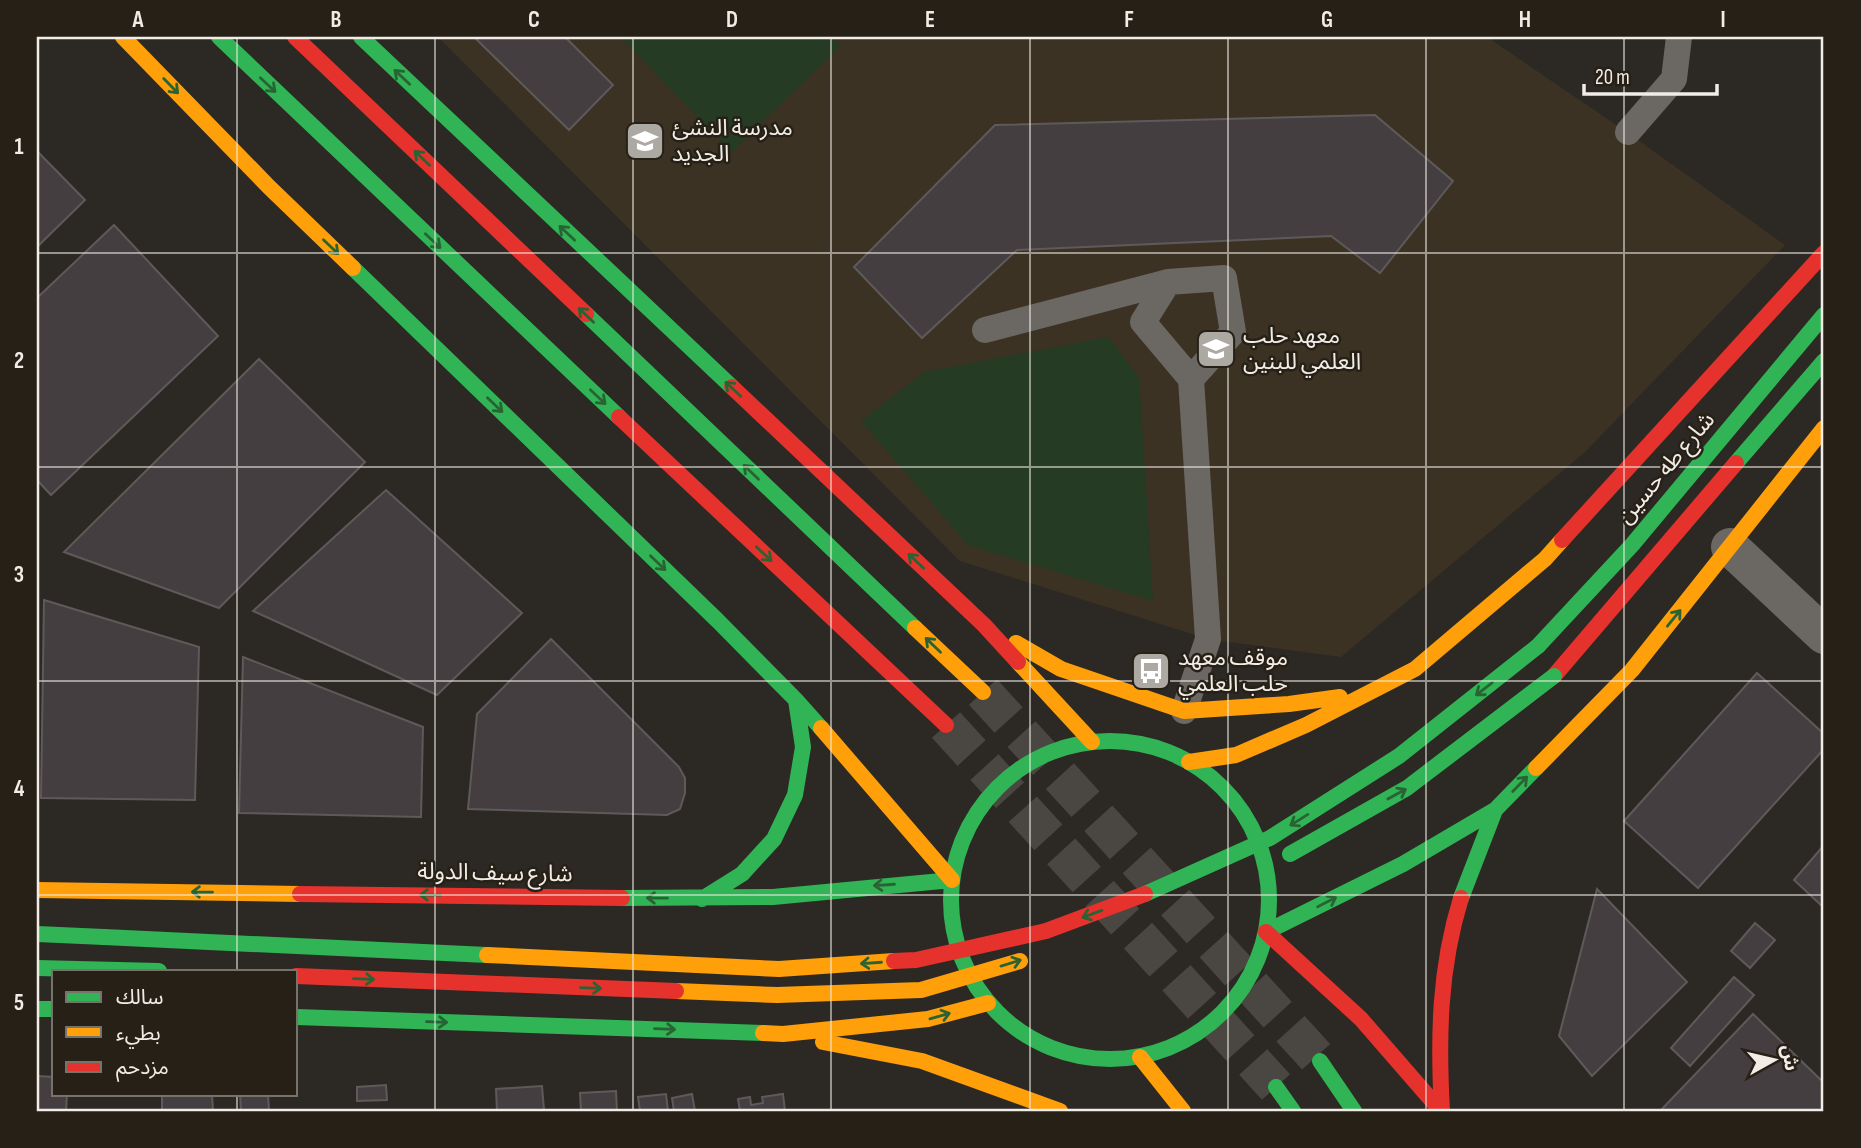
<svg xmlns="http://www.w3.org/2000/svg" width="1861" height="1148" font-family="'Sofia Sans Condensed','Noto Sans Arabic',sans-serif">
	<rect width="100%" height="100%" fill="#2c2924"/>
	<path fill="#3b3224" d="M438 37H1487L1628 133 1785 245 1585 452 1341 657 1208 639 960 561Z"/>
	<path fill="#253b24" d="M620 37H831L840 46 732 152Z
		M1109 337 1139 378 1153 601 968 545 861 421 924 372Z"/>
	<path fill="#453e41" stroke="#5e5a5a" stroke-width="2" d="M474 37H565L613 85 569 130Z
		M1375 115 1453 181 1380 273 1331 236 1017 250 922 338 854 267 995 125Z
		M37 151 85 200 37 247Z
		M114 225 218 336 51 495 37 480V298Z
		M259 359 365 462 219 608 64 552Z
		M386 490 522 613 437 695 253 611Z
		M44 600 199 647 195 800 41 798Z
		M551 639 679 767 685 778V793L680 809 667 815 468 809 477 714Z
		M243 657 423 727 421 817 239 813Z
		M1757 673 1824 734V749L1698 888 1624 821Z
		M1824 845V908L1794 880Z
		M1597 889 1687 982 1592 1076 1559 1036Z
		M1755 923 1775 940 1750 968 1731 951Z
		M1734 977 1754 995 1690 1066 1671 1048Z
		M1753 1014 1824 1083V1111H1660Z
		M37 1076 54 1077V1094H67L66 1111H37Z
		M386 1085 387 1100 357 1101V1087Z
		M542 1086 544 1110 497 1111 496 1089Z
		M616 1091 617 1111H581L580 1093Z
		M162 1094H212L213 1111H162Z
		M240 1094H268L269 1111H241Z
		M666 1094 668 1111H640L638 1097Z
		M692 1094 695 1111H674L672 1098Z
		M783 1094 785 1111H740L738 1099 750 1097 751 1105 763 1103 762 1097Z"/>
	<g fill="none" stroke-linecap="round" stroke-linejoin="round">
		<path stroke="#4a4641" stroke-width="38" stroke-dasharray="38 19" stroke-linecap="butt" d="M983 692 1320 1061
			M946 725 1276 1087"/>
		<path stroke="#6b6762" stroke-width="26" d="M1628 132 1674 79 1679 37
			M1168 282 1143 322 1191 379 1208 639 1184 711
			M985 330 1168 282 1224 278 1233 332 1191 379"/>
		<path stroke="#6b6762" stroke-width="38" d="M1730 547 1824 635"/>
		<path stroke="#30b455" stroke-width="16" d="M219 37 619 417
			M361 37 732 387
			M353 268 718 621 796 700 821 728
			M586 314 915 628
			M1736 463 1824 361
			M1538 646 1632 545 1824 315
			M951 900a159 159 0 1 1 318 0a159 159 0 1 1-318 0Z
			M622 898 773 897 952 880
			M1461 898 1495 810
			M702 899 742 874 774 839 795 795 803 747 796 700
			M1266 932 1403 864 1495 810 1536 768
			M37 934 104 937
			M37 968 159 971
			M37 1009H54
			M296 1017 763 1033
			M1320 1061 1354 1111
			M1276 1087 1293 1111"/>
		<path stroke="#ff9f0a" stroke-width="16" d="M123 37 269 187 353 268
			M915 628 983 692
			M1016 643 1061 669 1184 711 1289 704 1340 697
			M1018 662 1092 742
			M821 728 952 880
			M1189 762 1236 755 1306 725 1415 669 1545 559 1562 540
			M1536 768 1632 670 1824 428
			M37 890 300 894
			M763 1033 783 1034 928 1019 988 1003
			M823 1042 922 1061 1060 1111
			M1140 1057 1183 1111"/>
		<path stroke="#e5322d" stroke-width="16" d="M295 37 586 314
			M732 387 984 625 1018 662
			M619 417 946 725
			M1562 540 1824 253
			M1554 676 1736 463
			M300 894 622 898
			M1266 932 1361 1019 1441 1111
			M1442 1111C1438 1038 1439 969 1461 898"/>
		<path stroke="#30b455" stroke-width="16" d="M1290 854 1407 788 1554 676
			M1145 894 1270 838 1399 756 1538 646
			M104 937 487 955"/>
		<path stroke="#ff9f0a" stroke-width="16" d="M487 955 779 969 894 961
			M676 991 777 995 921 990 1020 961"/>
		<path stroke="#e5322d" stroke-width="16" d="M894 961 916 960 1046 931 1145 894
			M296 976 676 991"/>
	</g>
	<defs><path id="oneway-shaft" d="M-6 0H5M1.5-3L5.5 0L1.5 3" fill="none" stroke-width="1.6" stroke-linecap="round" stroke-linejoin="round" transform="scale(1.75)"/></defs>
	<g stroke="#2a6333">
		<use href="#oneway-shaft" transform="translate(402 77) rotate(-137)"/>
		<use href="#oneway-shaft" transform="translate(268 85) rotate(43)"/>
		<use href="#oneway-shaft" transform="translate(171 86) rotate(46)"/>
		<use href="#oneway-shaft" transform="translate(422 158) rotate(-136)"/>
		<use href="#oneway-shaft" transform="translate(567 233) rotate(-137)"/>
		<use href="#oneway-shaft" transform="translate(433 241) rotate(43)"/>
		<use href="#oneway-shaft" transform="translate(331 247) rotate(44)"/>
		<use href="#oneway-shaft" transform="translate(586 315) rotate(-136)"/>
		<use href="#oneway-shaft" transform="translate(733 389) rotate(-137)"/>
		<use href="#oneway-shaft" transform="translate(598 397) rotate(43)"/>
		<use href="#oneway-shaft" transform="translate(495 405) rotate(44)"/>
		<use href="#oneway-shaft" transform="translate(751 472) rotate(-136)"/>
		<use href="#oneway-shaft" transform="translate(764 554) rotate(43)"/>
		<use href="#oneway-shaft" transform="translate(916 561) rotate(-137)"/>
		<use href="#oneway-shaft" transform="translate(658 563) rotate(44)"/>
		<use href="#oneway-shaft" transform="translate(1674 618) rotate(-51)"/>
		<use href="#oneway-shaft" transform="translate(933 645) rotate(-136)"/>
		<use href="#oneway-shaft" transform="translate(1484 689) rotate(142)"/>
		<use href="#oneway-shaft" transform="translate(1520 784) rotate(-46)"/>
		<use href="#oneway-shaft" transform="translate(1397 794) rotate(-29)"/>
		<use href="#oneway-shaft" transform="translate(1299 820) rotate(148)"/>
		<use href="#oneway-shaft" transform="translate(884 885) rotate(176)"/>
		<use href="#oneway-shaft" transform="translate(202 892) rotate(-179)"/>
		<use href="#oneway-shaft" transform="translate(430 895) rotate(-179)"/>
		<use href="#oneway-shaft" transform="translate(657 898) rotate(-179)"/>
		<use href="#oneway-shaft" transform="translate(1327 902) rotate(-27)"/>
		<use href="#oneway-shaft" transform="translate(1092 914) rotate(160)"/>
		<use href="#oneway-shaft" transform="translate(871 963) rotate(176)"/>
		<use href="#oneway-shaft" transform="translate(1011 963) rotate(-17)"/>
		<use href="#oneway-shaft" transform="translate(364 979) rotate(2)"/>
		<use href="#oneway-shaft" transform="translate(591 988) rotate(2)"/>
		<use href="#oneway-shaft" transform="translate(940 1016) rotate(-16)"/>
		<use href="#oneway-shaft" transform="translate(437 1022) rotate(2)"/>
		<use href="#oneway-shaft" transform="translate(665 1029) rotate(2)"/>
	</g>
	<path fill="none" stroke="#f1ede6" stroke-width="2" stroke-opacity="0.55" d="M237 37V971M435 37V1111M633 37V1111M831 37V1111M1030 37V1111M1228 37V1111M1426 37V1111M1624 37V1111M37 253H1824M37 467H1824M37 681H1824M37 895H1824M237 1094V1111"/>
	<defs>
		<g id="school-square" transform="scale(2.0125)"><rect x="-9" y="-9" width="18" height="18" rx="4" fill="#aca8a2" stroke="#262017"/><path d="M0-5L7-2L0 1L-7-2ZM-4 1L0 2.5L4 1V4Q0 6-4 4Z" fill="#fff"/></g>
		<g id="bus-square" transform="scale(2.0125)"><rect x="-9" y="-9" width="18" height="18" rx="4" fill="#aca8a2" stroke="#262017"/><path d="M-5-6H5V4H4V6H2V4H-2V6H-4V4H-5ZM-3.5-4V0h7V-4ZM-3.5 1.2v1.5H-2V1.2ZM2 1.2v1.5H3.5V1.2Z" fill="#fff"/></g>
	</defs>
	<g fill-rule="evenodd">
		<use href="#school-square" x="645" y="141"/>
		<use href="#school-square" x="1216" y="349"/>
		<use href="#bus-square" x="1151" y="671"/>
	</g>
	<g text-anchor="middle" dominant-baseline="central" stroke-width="5" stroke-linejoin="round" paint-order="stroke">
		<g font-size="23" fill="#f1ede6" stroke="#262017" text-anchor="start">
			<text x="672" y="128">مدرسة النشئ<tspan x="672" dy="26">الجديد</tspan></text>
			<text x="1243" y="336">معهد حلب<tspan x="1243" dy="26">العلمي للبنين</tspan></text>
			<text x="1178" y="658">موقف معهد<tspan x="1178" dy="26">حلب العلمي</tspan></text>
		</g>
		<g font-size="23" fill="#f1ede6" stroke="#262017">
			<text transform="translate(1666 468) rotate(-50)">شارع طه حسين</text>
			<text transform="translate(495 873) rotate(1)">شارع سيف الدولة</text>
		</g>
	</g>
	<rect width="1861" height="1148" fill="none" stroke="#262017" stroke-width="77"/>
	<rect x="52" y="970" width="245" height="126" fill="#262017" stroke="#77726a" stroke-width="2"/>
	<rect x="66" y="992" width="35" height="10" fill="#30b455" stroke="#77726a" stroke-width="2"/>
	<text x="116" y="1004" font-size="21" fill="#f1ede6">سالك</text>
	<rect x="66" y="1027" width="35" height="10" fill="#ff9f0a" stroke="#77726a" stroke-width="2"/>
	<text x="116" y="1040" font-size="21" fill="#f1ede6">بطيء</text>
	<rect x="66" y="1062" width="35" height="10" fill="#e5322d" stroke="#77726a" stroke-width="2"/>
	<text x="116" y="1074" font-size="21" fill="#f1ede6">مزدحم</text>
	<g transform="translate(1774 1060) rotate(82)" stroke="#262017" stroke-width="5" paint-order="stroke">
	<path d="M0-5L12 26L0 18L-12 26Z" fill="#f1ede6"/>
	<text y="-10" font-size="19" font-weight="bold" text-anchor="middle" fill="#f1ede6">ش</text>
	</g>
	<path d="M1584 84v10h133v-10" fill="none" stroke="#f1ede6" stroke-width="3.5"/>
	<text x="1595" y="84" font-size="21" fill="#f1ede6" stroke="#262017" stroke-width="5" paint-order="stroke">20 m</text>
	<rect x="38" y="38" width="1784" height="1072" fill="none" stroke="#f1ede6" stroke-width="2.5"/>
	<g font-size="23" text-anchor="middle" font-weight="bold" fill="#f1ede6">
		<text x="138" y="27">A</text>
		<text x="336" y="27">B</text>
		<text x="534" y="27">C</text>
		<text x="732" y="27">D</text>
		<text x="930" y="27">E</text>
		<text x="1129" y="27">F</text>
		<text x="1327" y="27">G</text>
		<text x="1525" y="27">H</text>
		<text x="1723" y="27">I</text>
		<text x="19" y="154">1</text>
		<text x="19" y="368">2</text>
		<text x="19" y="582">3</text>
		<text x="19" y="796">4</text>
		<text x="19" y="1010">5</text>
	</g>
</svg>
